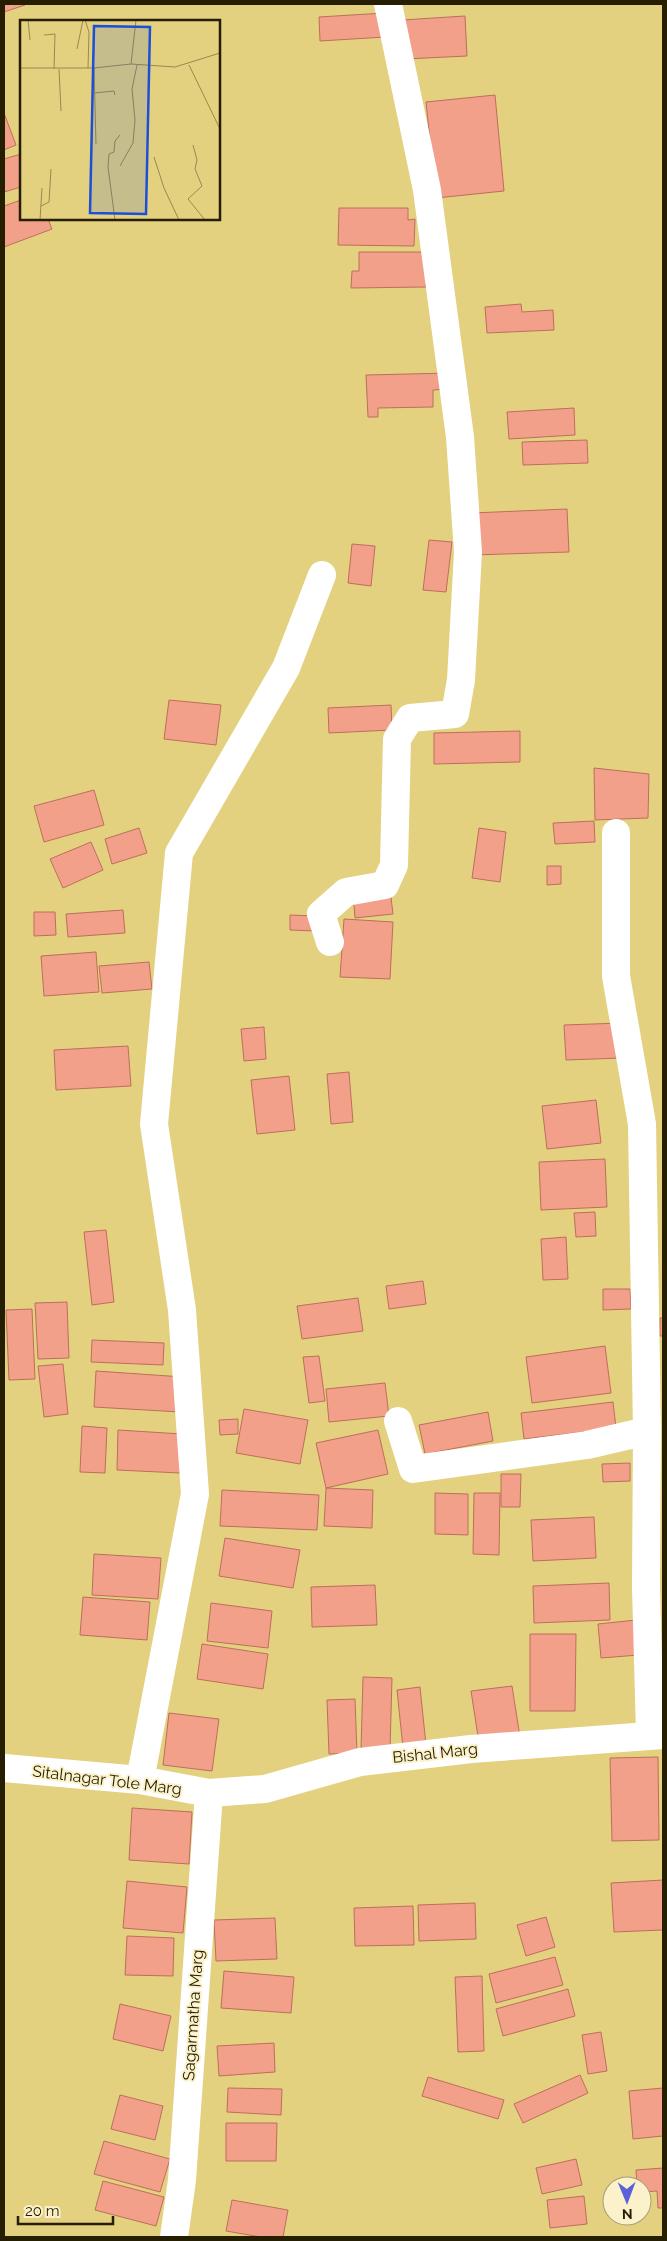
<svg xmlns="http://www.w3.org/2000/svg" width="667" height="2241" font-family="Raleway,sans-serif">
	<rect width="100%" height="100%" fill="#e4d180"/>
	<path fill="#f2a089" stroke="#bc6f5a" d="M4 4H24L25 5 4 12Z
		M384 13 385 37 320 41 319 17Z
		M465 16 467 56 405 59 402 20Z
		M495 95 504 191 436 198 426 102Z
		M4 113 16 145 4 150Z
		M21 154V187L4 192V159Z
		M21 200V219H48L52 229 4 247V206Z
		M339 208H408V220L415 219 414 246 338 245Z
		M359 252H425L426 287 351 288 352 271H359Z
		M521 304 522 312 553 310 554 330 487 333 485 307Z
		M450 373 451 389 433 390V407L378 408V417H368L366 375Z
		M574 408 575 435 509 439 507 412Z
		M587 440 588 463 523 465 522 442Z
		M567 509 569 552 473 555 472 513Z
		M429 540 452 542 446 592 423 590Z
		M352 544 375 546 371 586 348 583Z
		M169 700 221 705 216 745 164 739Z
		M391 705 392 730 329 733 328 708Z
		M520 731V762L434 764V733Z
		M594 768 649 774 648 818 595 820Z
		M94 790 104 825 44 842 34 806Z
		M594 821 595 842 555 844 553 823Z
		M139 828 147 853 112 864 105 839Z
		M479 828 506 832 500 882 472 878Z
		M91 842 103 870 63 888 50 859Z
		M547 866H561V884L547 885Z
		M390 889 393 914 355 918 353 893Z
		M123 910 125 933 68 937 66 914Z
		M34 912H55L56 935 34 936Z
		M290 915 316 916V931L290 930Z
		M344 919 393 922 390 979 340 977Z
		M96 952 99 992 44 996 41 956Z
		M149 962 152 989 102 993 99 966Z
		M621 1023 622 1058 566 1060 564 1025Z
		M264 1027 266 1059 244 1061 241 1029Z
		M128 1046 131 1086 56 1090 54 1050Z
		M349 1072 353 1122 331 1124 327 1074Z
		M289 1076 295 1130 257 1134 251 1080Z
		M596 1100 601 1143 547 1149 542 1106Z
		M605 1159 607 1207 541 1210 539 1162Z
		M595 1212 596 1236 576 1237 574 1213Z
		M106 1230 114 1302 92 1305 84 1232Z
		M566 1237 568 1279 543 1280 541 1239Z
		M423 1281 426 1304 389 1309 386 1286Z
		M603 1289H630L631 1309 603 1310Z
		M358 1298 363 1331 302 1339 297 1306Z
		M67 1302 69 1358 38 1359 35 1303Z
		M32 1309 35 1379 9 1380 6 1310Z
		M660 1318H663V1336H660Z
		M92 1340 164 1343 163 1365 91 1362Z
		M605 1346 611 1393 532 1403 526 1357Z
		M319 1356 325 1401 309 1403 303 1357Z
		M63 1364 68 1414 44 1417 38 1366Z
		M96 1371 183 1377 180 1412 94 1407Z
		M385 1383 389 1416 329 1422 326 1389Z
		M613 1402 616 1428 524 1439 521 1413Z
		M244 1409 308 1420 300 1464 236 1453Z
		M488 1412 493 1441 425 1454 419 1425Z
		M238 1419V1434L220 1435 219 1420Z
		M82 1426 107 1428 105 1473 80 1472Z
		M118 1430 182 1434 180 1473 117 1470Z
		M378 1430 388 1474 326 1488 316 1443Z
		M630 1463V1481L603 1482 602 1464Z
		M501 1474H521L520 1507H501Z
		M326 1488 373 1490 372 1528 324 1526Z
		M222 1490 319 1495 317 1530 220 1526Z
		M435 1493 468 1494V1535L435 1534Z
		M474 1493H500L499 1555 473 1554Z
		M594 1517 596 1558 533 1561 531 1520Z
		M225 1538 300 1550 293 1588 219 1576Z
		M94 1554 161 1558 158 1599 92 1595Z
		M609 1583 610 1620 534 1623 533 1586Z
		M375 1585 377 1625 312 1627 311 1587Z
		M83 1597 150 1602 147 1640 80 1635Z
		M211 1603 272 1611 268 1648 207 1641Z
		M636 1620 639 1655 601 1658 598 1624Z
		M530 1634H576L575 1711H530Z
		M202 1644 268 1654 263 1689 197 1679Z
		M363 1677 392 1678 390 1750 361 1749Z
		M512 1686 520 1737 479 1743 471 1691Z
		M420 1687 426 1745 403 1748 397 1690Z
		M355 1699 357 1753 329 1754 327 1700Z
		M169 1713 219 1719 212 1771 163 1765Z
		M658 1757 659 1840 612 1841 610 1758Z
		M132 1808 192 1812 189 1864 129 1860Z
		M663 1880V1930L614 1932 611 1883Z
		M127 1881 187 1887 183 1933 123 1928Z
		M475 1903 476 1939 419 1941 418 1905Z
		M413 1906 414 1945 355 1946 354 1908Z
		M546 1917 555 1947 526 1956 517 1925Z
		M275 1918 277 1959 216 1961 214 1920Z
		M127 1936 174 1938 173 1976 125 1975Z
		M555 1957 563 1985 496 2003 489 1974Z
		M224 1971 294 1977 291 2013 221 2008Z
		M482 1976 484 2051 458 2052 455 1977Z
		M568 1989 575 2016 503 2036 496 2009Z
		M120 2004 171 2016 163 2051 113 2039Z
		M601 2032 607 2071 588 2074 582 2035Z
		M274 2043 275 2072 219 2076 217 2046Z
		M580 2075 588 2093 523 2123 514 2104Z
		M428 2077 504 2100 498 2119 422 2096Z
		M228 2088 282 2089 281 2115 227 2112Z
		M663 2088V2136L633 2139 629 2091Z
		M120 2095 163 2106 155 2140 111 2129Z
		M226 2123H277L276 2161H226Z
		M104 2141 170 2159 160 2192 94 2174Z
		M576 2159 582 2185 542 2194 536 2168Z
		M663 2168V2208H658L657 2191 642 2192V2186H637L636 2170Z
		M103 2181 164 2197 156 2226 95 2210Z
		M584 2196 587 2224 550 2228 547 2200Z
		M232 2200 288 2210 283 2237H261L226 2231Z"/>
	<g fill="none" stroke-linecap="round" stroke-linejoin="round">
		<path stroke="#fff" stroke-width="28" d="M616 833V976L642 1124 647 1431 646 1587 650 1734
			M330 942 321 914 346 892 385 885 394 865 397 739 410 718 455 714 461 680 468 552 460 437 427 190 388 4
			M398 1421 413 1469 587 1445 647 1431
			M4 1768 140 1780 209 1793 265 1789 360 1762 471 1749 663 1735
			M140 1780 195 1494 182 1310 154 1124 179 853 286 668 322 575
			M174 2237 182 2180 209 1793"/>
	</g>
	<g text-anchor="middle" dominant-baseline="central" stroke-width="4" stroke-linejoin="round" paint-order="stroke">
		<g font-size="16" fill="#261e00" stroke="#fbf2cb">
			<text transform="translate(435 1753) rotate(-6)">Bishal Marg</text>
			<text transform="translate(107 1780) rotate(7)">Sitalnagar Tole Marg</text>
			<text transform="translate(193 2015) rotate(-86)">Sagarmatha Marg</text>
		</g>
	</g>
	<g transform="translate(20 20)">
		<rect width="200" height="200" fill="#e4d180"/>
		<path fill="none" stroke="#98894d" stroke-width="1" d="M8 0 10 20M65 0 69 12 68 48M24 15 35 14 34 49M57 29 63 0M0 37V6M111 44 116 0M169 45 200 109M0 48H74L111 44 155 47 200 33M74 48 76 124M39 49 41 91M74 73 94 71 95 75M173 125 177 140 175 149 182 166 168 179 185 200M134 137 144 168 159 200M100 146 113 123 115 100 112 69 117 45M21 186 29 182 31 149M20 200 22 168M95 200 88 147 89 134 94 132 95 121 100 115"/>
		<path fill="#1d4ed8" fill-opacity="0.15" stroke="#1d4ed8" stroke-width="2.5" d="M74 6 130 7 126 194 70 193Z"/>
		<rect width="200" height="200" fill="none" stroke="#261e00" stroke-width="2.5"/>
	</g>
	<rect width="667" height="2241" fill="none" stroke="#261e00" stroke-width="10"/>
	<g transform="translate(627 2201) rotate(179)"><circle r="24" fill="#fbf2cb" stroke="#a69d7a"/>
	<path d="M0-4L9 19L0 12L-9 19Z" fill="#5b62d9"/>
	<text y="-8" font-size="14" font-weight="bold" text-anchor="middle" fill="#261e00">N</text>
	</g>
	<path d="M18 2216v8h95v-8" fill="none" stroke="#261e00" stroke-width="2.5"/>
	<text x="25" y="2216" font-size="15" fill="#261e00" stroke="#fbf2cb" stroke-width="4" paint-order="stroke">20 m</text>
</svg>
